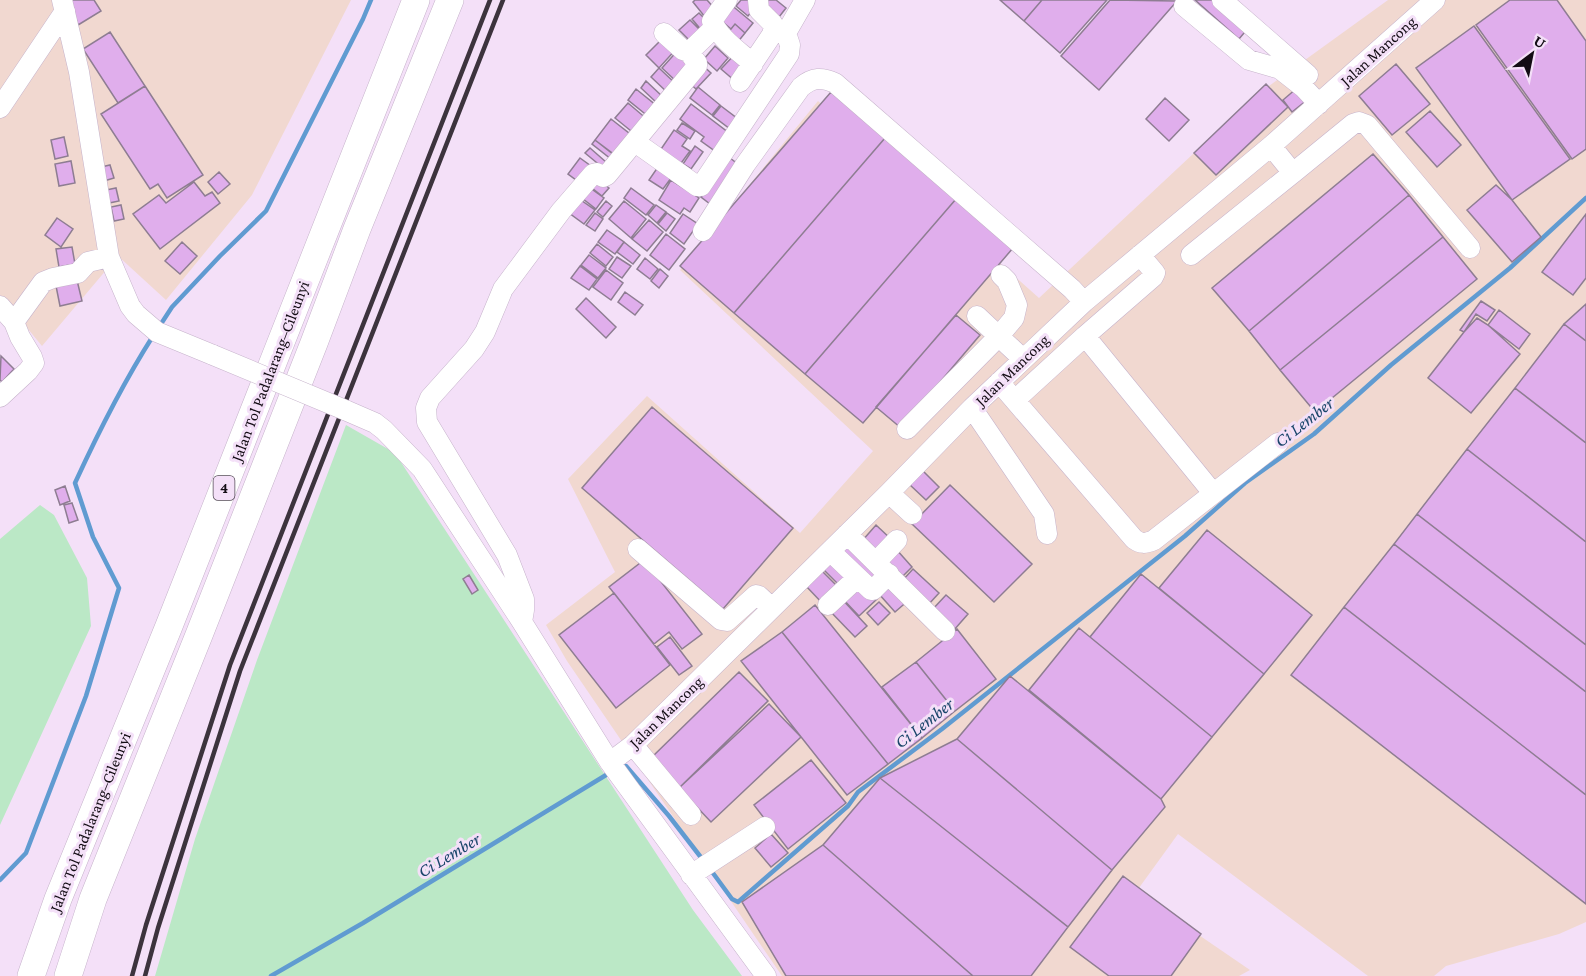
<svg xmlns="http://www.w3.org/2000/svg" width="1586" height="976" font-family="'Crimson Pro',serif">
	<rect width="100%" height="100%" fill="#f4e0f8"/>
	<path fill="#f1d8d0" d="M0 0H351L252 195 166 300 118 256 42 346 0 295Z
		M1388 0H1586V922L1559 934 1446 966 1434 976H1368L1178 834 1136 892 1250 970 1239 976H782L567 661 546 625 615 572 568 479 647 396 800 533 873 451 680 270 818 101 1039 298 1255 96Z"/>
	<path fill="#bbe8c6" d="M346 425 395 453 693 910 742 976H155L195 839 257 660Z
		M40 505 54 515 87 578 91 626 0 825V539Z"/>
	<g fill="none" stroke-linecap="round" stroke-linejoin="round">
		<path stroke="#609bd1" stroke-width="4.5" d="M159 327 172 307 220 256 266 211 363 19 371 0
			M622 768 626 766 669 816 703 860
			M710 869 732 899 738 902 848 806 858 792 942 729 1185 536 1245 483 1314 434 1391 365 1510 268 1586 198
			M0 880 26 853 86 696 119 588 93 537 75 483C98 433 123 383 153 336
			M271 976 363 923 611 772"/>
	</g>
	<path fill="#e0aeec" stroke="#8e7d92" stroke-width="1.5" d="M70 0H94L101 11 78 25Z
		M695 0H707L715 9 705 17 693 2Z
		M741 0H749L756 6 748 16 736 6Z
		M766 0H776L786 8 779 17 763 4Z
		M1000 0H1042L1024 21Z
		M1042 0H1107L1060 53 1024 21Z
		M1110 0 1177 1 1099 90 1061 56Z
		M1195 0H1218L1249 27 1239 39Z
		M1510 0H1557L1586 41V149L1572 159 1476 25Z
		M729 3 753 23 745 33 735 24 731 29 717 17Z
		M699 13 711 25 703 32 692 19Z
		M690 20 705 35 694 45 679 30Z
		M735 24 745 33 737 43 727 34Z
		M1474 26 1570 159 1512 200 1416 68Z
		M110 32 145 86 118 103 83 49Z
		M666 35 678 47 659 68 646 55Z
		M715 46 728 58 717 71 704 59Z
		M679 49 696 65 679 84 662 68Z
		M736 53 749 64 735 81 721 69Z
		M701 64 711 73 696 89 686 80Z
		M1396 64 1430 104 1392 135 1359 96Z
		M659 68 677 85 669 94 651 77Z
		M646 81 664 98 658 104 641 88Z
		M1266 84 1288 107 1216 175 1194 153Z
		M145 86 203 175 167 198 158 184 150 189 101 114Z
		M698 87 720 105 712 115 690 98Z
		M1297 88 1307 100 1292 112 1283 100Z
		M636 89 657 106 649 117 628 100Z
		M831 92 885 138 734 313 680 266Z
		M1165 98 1189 120 1169 141 1146 119Z
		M628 103 648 120 636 135 615 118Z
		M691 104 733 136 719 154 701 141 704 137 680 119Z
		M721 106 742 122 734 132 713 116Z
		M1430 111 1461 145 1437 167 1406 132Z
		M611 119 634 137 619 158 595 140Z
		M682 123 695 131 690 139 677 130Z
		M674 130 687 139 682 146 690 151 679 166 659 152Z
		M64 137 68 156 55 159 51 140Z
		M885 138 956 199 805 374 734 313Z
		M595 140 619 159 616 163 592 144Z
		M695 146 703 152 691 169 683 164Z
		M590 148 606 162 602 167 585 153Z
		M1373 154 1409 195 1249 331 1212 288Z
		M580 158 591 166 583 185 568 174Z
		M730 158 739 165 710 204 701 197Z
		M71 161 75 183 59 186 55 164Z
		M660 164 674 174 663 189 649 180Z
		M110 165 114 178 104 181 101 167Z
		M219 172 230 184 218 194 208 182Z
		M594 176 609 188 602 196 587 184Z
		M671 180 685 189 697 188 693 194 699 198 690 212 684 208 680 214 659 200Z
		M194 182 205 196 212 192 220 203 160 249 133 214 159 195 166 203Z
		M586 185 604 198 596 209 578 195Z
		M1496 185 1512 200 1541 237 1512 262 1467 210Z
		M116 188 119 201 109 203 106 190Z
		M631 188 654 205 646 215 624 198Z
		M1409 195 1443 237 1280 370 1249 331Z
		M575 196 595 210 584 224 565 210Z
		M956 199 1013 248 863 423 805 374Z
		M606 201 612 206 603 217 597 212Z
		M624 201 646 219 631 238 609 219Z
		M121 205 124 219 114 221 111 207Z
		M656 205 666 212 657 223 648 215Z
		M595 213 603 219 595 231 586 225Z
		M667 213 675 219 666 231 658 224Z
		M683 214 698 224 684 244 670 233Z
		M1586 214V278L1573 295 1542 272Z
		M57 218 73 229 61 247 45 235Z
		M649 220 663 232 647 251 632 239Z
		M607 230 624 242 615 254 598 242Z
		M666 234 685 249 669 270 650 255Z
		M1443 237 1477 279 1315 412 1280 370Z
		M182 242 197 256 180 274 165 261Z
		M624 242 640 255 633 264 617 252Z
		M597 244 613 257 606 266 590 253Z
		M72 247 75 264 59 267 56 249Z
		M589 255 606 268 598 278 581 265Z
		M617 257 631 266 622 278 609 269Z
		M645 258 658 269 650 279 637 269Z
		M580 266 597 279 589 290 571 278Z
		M660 269 668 276 659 288 651 281Z
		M606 270 623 283 611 300 593 287Z
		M76 276 82 301 60 306 55 281Z
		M625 292 643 305 635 315 618 302Z
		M586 298 616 327 606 338 576 309Z
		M1481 301 1495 310 1487 321 1476 314 1464 332 1460 330Z
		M1586 304V341L1564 324Z
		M1499 310 1530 334 1519 349 1488 325Z
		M956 315 980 335 901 428 876 407Z
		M1477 318 1488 325 1520 354 1471 413 1428 378 1464 332Z
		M1564 324 1586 341V443L1515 388Z
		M1 356 14 369 2 382 0 380Z
		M1515 388 1586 443V542L1467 449Z
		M652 407 793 528 723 609 582 488Z
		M1467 449 1586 542V645L1417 514Z
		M922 470 939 487 926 500 909 484Z
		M950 485 1032 564 994 602 912 524Z
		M65 486 70 501 60 505 55 490Z
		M72 503 78 520 69 523 64 505Z
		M1417 514 1586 645V692L1394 544Z
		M876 525 892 540 878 555 862 541Z
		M1207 530 1312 615 1264 674 1159 588Z
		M851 542 880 570 870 580 837 557Z
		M1394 544 1586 692V795L1344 607Z
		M896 549 912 567 900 579 883 561Z
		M835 558 852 575 841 587 824 570Z
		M644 560 702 634 682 649 669 632 654 644 609 587Z
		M913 569 939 593 928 605 902 581Z
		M821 570 841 590 825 606 805 585Z
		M1141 574 1264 674 1212 737 1090 637Z
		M469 575 478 590 472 594 463 579Z
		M857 579 877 599 859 616 840 596Z
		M894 581 910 599 895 612 879 594Z
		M614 593 670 665 616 708 559 635Z
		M946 595 968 614 954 630 932 610Z
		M840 597 867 626 855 637 828 609Z
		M879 602 890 613 878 625 867 613Z
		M815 605 922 738 888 764 782 632Z
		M1344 607 1586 795V904L1291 675Z
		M1079 628 1212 737 1161 799 1029 690Z
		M957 629 996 679 955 711 916 662Z
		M782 632 888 764 847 795 741 661Z
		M670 637 692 666 679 675 657 647Z
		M916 662 955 711 922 738 882 687Z
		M739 672 768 701 679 788 650 759Z
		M1010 676 1161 799 1165 807 1112 870 957 739Z
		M769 704 801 737 711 822 679 788Z
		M957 739 1112 870 1068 927 880 778Z
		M811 760 846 803 788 849 754 805Z
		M880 778 1068 927 1031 976H973L823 845Z
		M771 834 788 853 771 867 755 848Z
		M823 845 973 976H786L742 902Z
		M1123 876 1201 934 1171 976H1109L1070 947Z"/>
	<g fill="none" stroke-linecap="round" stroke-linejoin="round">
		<g stroke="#c6b3cb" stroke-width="21">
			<path id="minor" d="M62 0 79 72 109 257 130 306 136 314 157 332 213 355
				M727 0 712 21C720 39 739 51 753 64
				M1222 0 1308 75
				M1184 6 1249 60 1280 69 1303 87 1319 104
				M664 33 683 50 689 52 715 27
				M740 82 773 33V24L759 10 758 0
				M0 108 65 11
				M635 142 697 186H701L789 54 790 45 786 33 805 0
				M1293 173 1353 124 1359 122 1367 125 1470 248
				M703 231 745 165 801 87C813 77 822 77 835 83L1072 289 1084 302
				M1191 255 1293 173 1271 146
				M0 306 14 322 20 337 32 357 34 363 28 371 0 397
				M977 316 1023 359
				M14 322 43 282 53 278 78 273 88 262 109 257
				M1085 336 1213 493
				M999 382 1134 539C1141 544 1145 544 1154 540L1278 443
				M1015 400 1085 336 1153 277 1155 273 1140 255
				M972 408 1044 514 1047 534
				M345 410 375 423 384 430 422 469 522 622 609 761 766 976
				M907 429 999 336 1014 318 1017 305 1007 281 1001 275
				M889 493 912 514
				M847 534 945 631
				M638 549 721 620 727 621 756 595 759 596 772 608
				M830 551 871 590H873L889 574
				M876 562 897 540
				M828 605 857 578
				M522 622 524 610V599L507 555 427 422 426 408 430 398 474 349 485 332 503 289 561 211 593 174 597 173 603 177 607 175 697 66V63L689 52
				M633 745 691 815
				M609 761 617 757 633 745 889 493 972 408 1084 302 1271 146 1435 0
				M691 875 765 827"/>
		</g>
		<g stroke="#c6b3cb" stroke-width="28">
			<path id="highway" d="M31 976 58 899 169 626 416 0
				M68 976 93 899 199 635 314 343 357 229 450 0"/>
		</g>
		<use href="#minor" stroke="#fff" stroke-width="20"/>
		<use href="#highway" stroke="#fff" stroke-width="27"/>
		<path stroke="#3c333d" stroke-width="4.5" d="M132 976 146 925 230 665 490 0
			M145 976 158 928 240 671 503 0"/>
		<g stroke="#c6b3cb" stroke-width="21" stroke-linecap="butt">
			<path id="minor-bridge" d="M213 355 345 410"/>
		</g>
		<use href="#minor-bridge" stroke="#fff" stroke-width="20"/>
	</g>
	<g text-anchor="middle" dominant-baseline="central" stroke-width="6" stroke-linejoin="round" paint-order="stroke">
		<rect fill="#f4e0f8" stroke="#564c58" stroke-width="1.5" x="213.5" y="476" width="21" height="24" rx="4.5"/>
		<g font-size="15" font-weight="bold" fill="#130c14">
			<text x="224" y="488">4</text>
		</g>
		<g font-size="16" fill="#130c14" stroke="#f4e0f8">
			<text transform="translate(1378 51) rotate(-42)">Jalan Mancong</text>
			<text transform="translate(1012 370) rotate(-44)">Jalan Mancong</text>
			<text transform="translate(270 371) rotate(-69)">Jalan Tol Padalarang–Cileunyi</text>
			<text transform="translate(666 712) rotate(-44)">Jalan Mancong</text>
			<text transform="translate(90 822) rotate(-68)">Jalan Tol Padalarang–Cileunyi</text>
		</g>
		<g font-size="18" font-style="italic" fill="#1b466b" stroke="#f4e0f8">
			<text transform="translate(1304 422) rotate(-38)">Ci Lember</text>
			<text transform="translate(924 723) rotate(-38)">Ci Lember</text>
			<text transform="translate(449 855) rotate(-31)">Ci Lember</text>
		</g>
	</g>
	<g transform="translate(1532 54) rotate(32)" stroke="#f4e0f8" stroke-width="4.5" paint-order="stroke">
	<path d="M0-4.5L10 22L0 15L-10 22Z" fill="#130c14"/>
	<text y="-9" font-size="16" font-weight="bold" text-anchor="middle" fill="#130c14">U</text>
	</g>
</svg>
